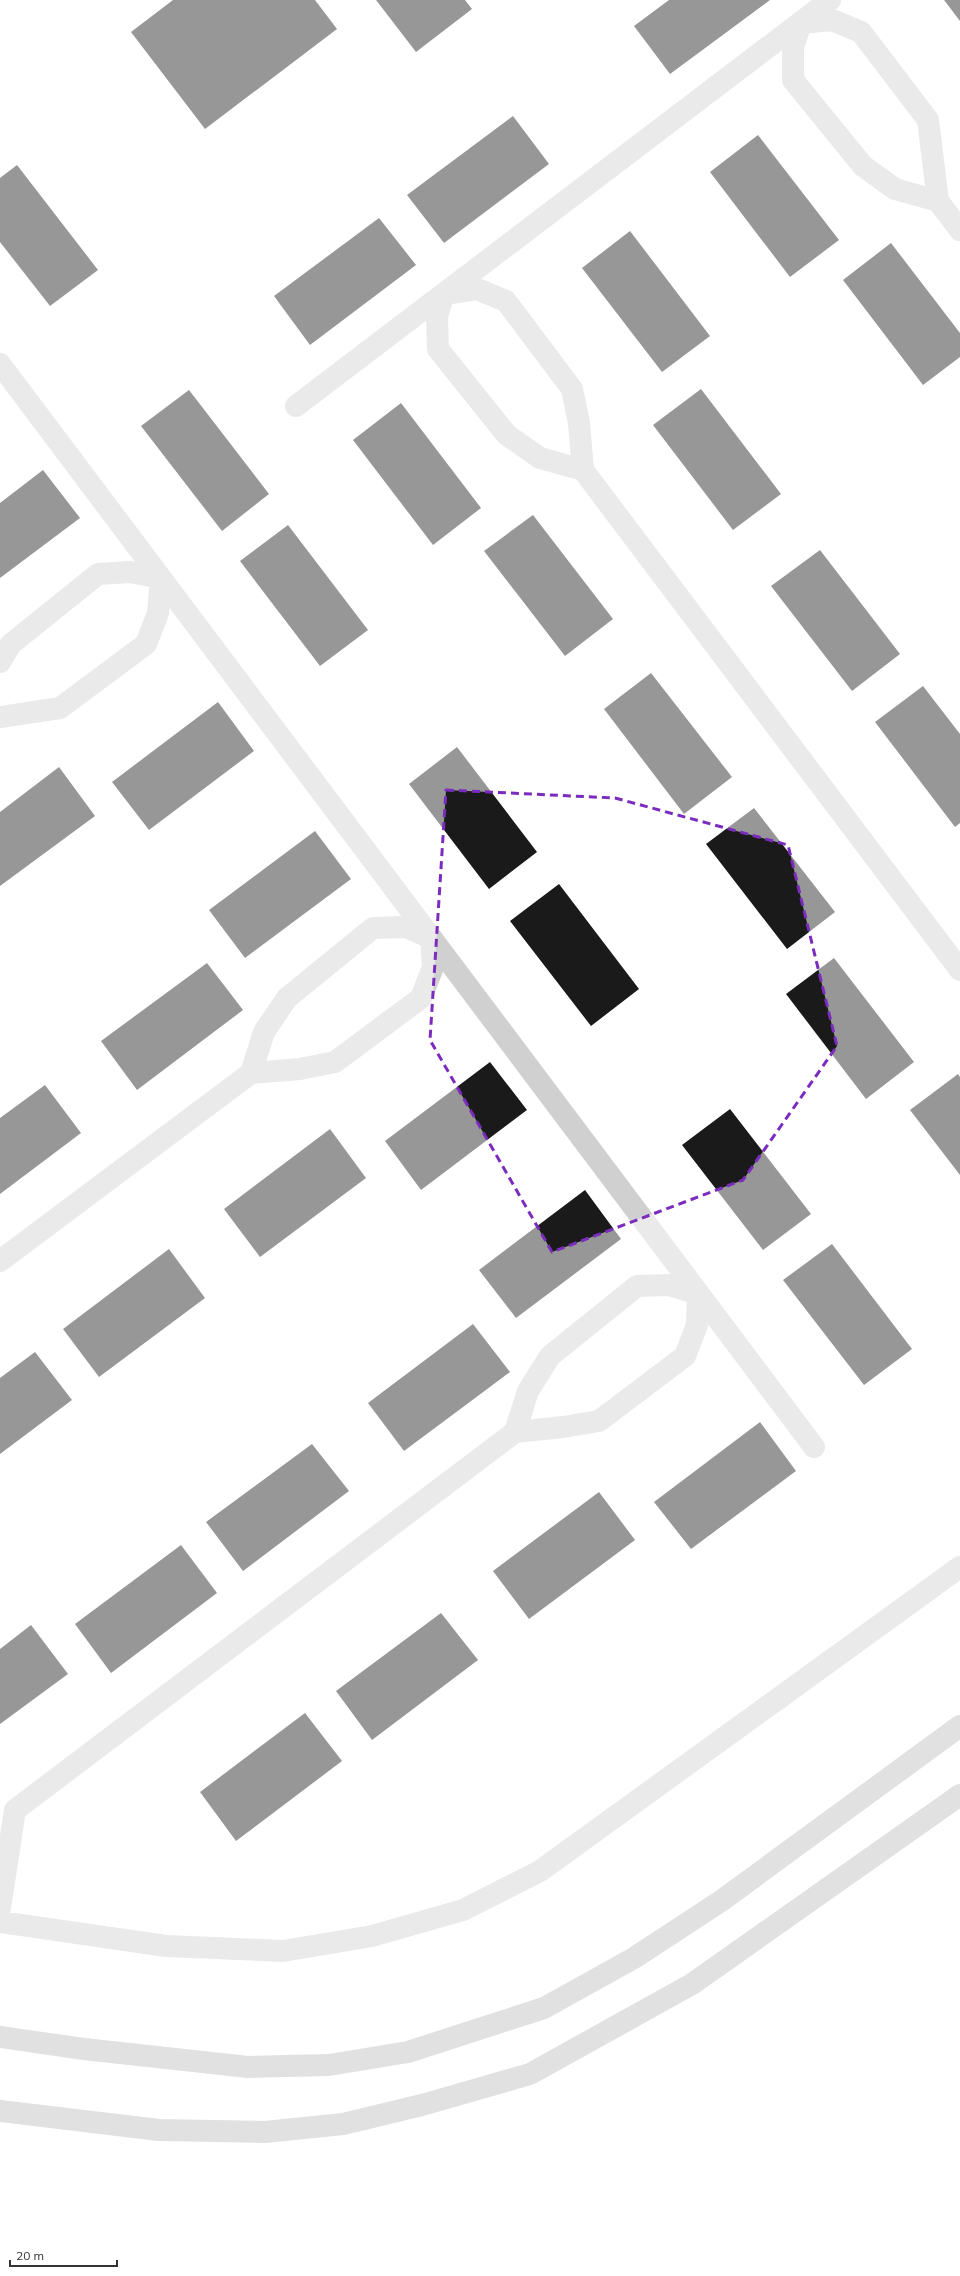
<svg xmlns="http://www.w3.org/2000/svg" width="960" height="2276" font-family="Mulish,sans-serif">
	<rect width="100%" height="100%" fill="#fff"/>
	<path fill="#1a1a1a" d="M173 0H315L337 29 205 129 131 32Z
		M376 0H465L472 9 416 52Z
		M669 0H770L670 74 634 26Z
		M944 0H960V21Z
		M513 116 549 164 444 243 407 195Z
		M758 135 839 240 790 277 710 172Z
		M17 165 98 270 50 306 0 242V178Z
		M379 218 416 265 310 345 274 296Z
		M630 231 710 336 662 372 582 268Z
		M891 243 960 333V357L923 385 843 280Z
		M701 389 781 494 733 530 653 425Z
		M189 390 269 494 222 531 141 426Z
		M401 403 481 508 433 545 353 440Z
		M43 470 80 518 0 578V503Z
		M533 515 613 619 565 656 484 551Z
		M288 525 368 630 320 666 240 561Z
		M820 550 900 654 852 691 771 586Z
		M651 673 732 777 684 814 604 709Z
		M923 686 960 734V823L955 827 875 722Z
		M218 702 254 751 149 830 112 782Z
		M457 747 537 852 489 889 409 784Z
		M59 767 95 816 0 886V812Z
		M754 808 835 912 787 949 706 844Z
		M315 831 351 879 245 958 209 910Z
		M559 884 639 989 591 1026 510 921Z
		M834 958 914 1062 866 1099 786 994Z
		M207 963 243 1010 137 1090 101 1041Z
		M490 1062 527 1110 421 1190 385 1141Z
		M958 1074 960 1077V1175L910 1110Z
		M45 1085 81 1133 0 1194V1118Z
		M730 1109 811 1214 763 1250 682 1145Z
		M330 1129 366 1178 260 1257 224 1209Z
		M585 1190 621 1239 516 1318 479 1270Z
		M832 1244 912 1349 864 1385 783 1280Z
		M169 1249 205 1298 99 1377 63 1329Z
		M473 1324 510 1372 404 1451 368 1403Z
		M35 1352 72 1400 0 1454V1378Z
		M760 1422 796 1471 691 1549 654 1502Z
		M312 1444 349 1491 243 1571 206 1522Z
		M599 1492 635 1540 529 1619 493 1571Z
		M181 1545 217 1593 111 1673 75 1624Z
		M441 1613 478 1660 372 1740 336 1691Z
		M31 1625 68 1674 0 1724V1649Z
		M305 1713 342 1761 236 1841 200 1792Z"/>
	<g fill="none" stroke-linecap="round" stroke-linejoin="round">
		<path stroke="#d0d0d0" stroke-width="22" d="M938 201 895 189 863 166 793 80V47L801 23 832 20 861 32 928 120 938 201 960 230
			M0 364 814 1447
			M296 406 830 0
			M583 470 540 458 507 435 438 349 437 316 444 294 477 289 506 301 572 389 579 423 583 470 960 970
			M0 662 11 644 98 574 130 572 161 578 158 613 146 644 60 708 0 717
			M0 1261 251 1073 300 1069 335 1062 421 998 433 967 431 938 406 927 373 928 287 998 264 1032 251 1073
			M0 1908 15 1810 515 1432 563 1427 599 1421 685 1356 697 1325 698 1294 669 1285 637 1286 550 1356 528 1391 515 1432
			M0 1922 166 1946 283 1951 372 1936 463 1910 540 1871 960 1567"/>
		<path stroke="#bdbdbd" stroke-width="22" d="M0 2037 84 2049 248 2067 329 2065 408 2052 544 2008 634 1958 721 1901 960 1726
			M0 2111 159 2130 265 2132 343 2124 422 2105 530 2074 692 1984 960 1795"/>
	</g>
	<path d="M0 0H960V2276H0ZM446 790 615 798 788 845 837 1046 743 1180 552 1252 430 1040Z" fill="#fff" fill-opacity=".55" fill-rule="evenodd"/>
	<path fill="none" stroke="#7b2cbf" stroke-width="3" stroke-dasharray="8 5" stroke-linejoin="round" d="M446 790 615 798 788 845 837 1046 743 1180 552 1252 430 1040Z"/>
	<path d="M10 2260v6h107v-6" fill="none" stroke="#333333" stroke-width="2"/>
	<text x="16" y="2260" font-size="12" fill="#333333" stroke="#ffffff" stroke-width="3" paint-order="stroke">20 m</text>
</svg>
